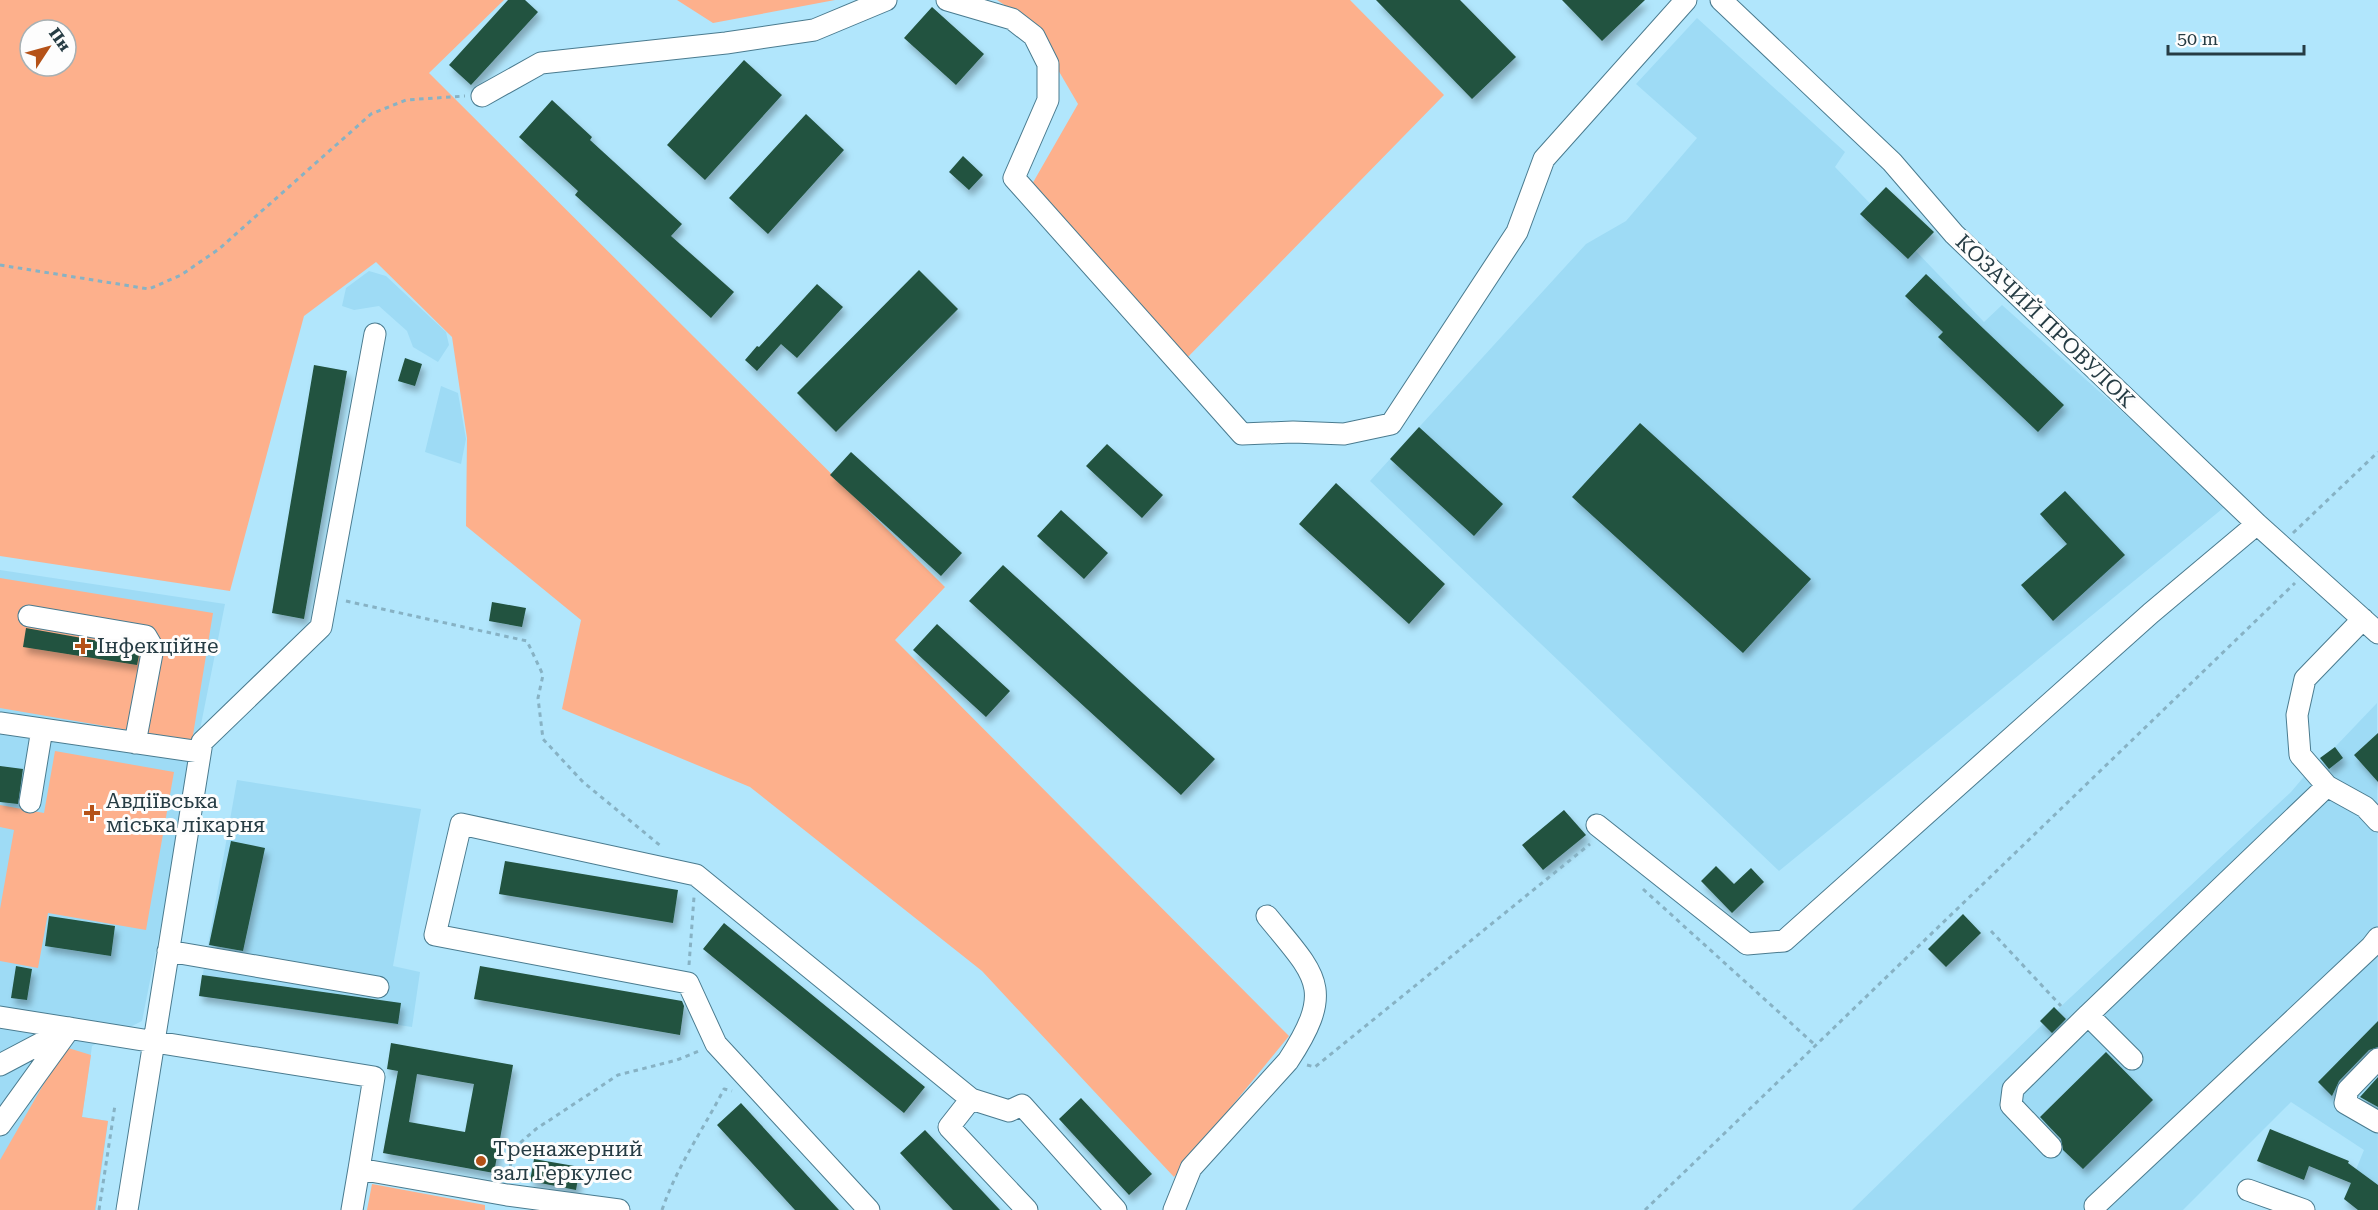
<svg xmlns="http://www.w3.org/2000/svg" width="2378" height="1210" font-family="'Roboto Serif',serif">
	<defs>
		<filter id="shadow"><feDropShadow dx="3.5" dy="6" stdDeviation="3" flood-color="#0004"/></filter>
	</defs>
	<rect width="100%" height="100%" fill="#b1e6fc"/>
	<path fill="#9edbf5" d="M1697 18 1845 152 1835 167 1984 322 2002 305 2227 505 1779 871 1370 481 1586 244 1626 221 1697 138 1636 84Z
		M369 271 386 276 446 332 449 345 438 362 413 347 407 331 379 306 354 310 342 306 346 288Z
		M441 386 458 393 466 439 461 464 425 452Z
		M0 570 225 604 142 1021 92 1046 82 1117 108 1121 96 1210H0Z
		M2377 703 2378 1210H2358L2344 1199 2364 1150 2291 1102 2183 1210H1852L2043 1024 2040 1021 2054 1007 2057 1010 2291 792 2318 760 2335 747Z
		M237 780 421 809 393 966 420 972 412 1027 199 996Z"/>
	<path fill="#fdb08c" fill-rule="evenodd" d="M0 0H504L429 73 945 587 895 640 1289 1036 1174 1177 982 971 750 787 562 709 581 620 466 526 467 438 452 337 376 262 304 316 230 591 0 556ZM30 30H66V66H30Z
		M677 0H835L713 23Z
		M997 0H1350L1444 95 1185 360 1031 186 1078 104 1030 22Z
		M0 578 213 613 192 741 0 708Z
		M55 751 174 772 146 930 48 913 38 968 0 961V909L14 830 0 827V805L44 813Z
		M65 1047 91 1055 82 1117 108 1121 95 1210H0V1160Z
		M372 1184 485 1205V1210H367Z"/>
	<path fill="#21523f" fill-rule="evenodd" filter="url(#shadow)" d="M508 0H525L538 12 471 85 449 65Z
		M1376 0H1460L1516 57 1472 99Z
		M1562 0H1645L1602 41Z
		M932 7 984 54 956 85 904 38Z
		M744 60 782 95 705 180 667 145Z
		M552 100 592 137 590 140 682 224 671 236 734 292 711 318 575 195 578 191 519 137Z
		M806 114 844 150 768 234 729 198Z
		M963 156 983 175 969 190 949 172Z
		M1886 187 1934 232 1908 259 1860 214Z
		M919 270 958 309 836 432 797 393Z
		M1926 274 2064 405 2038 432 1938 337 1943 332 1905 296Z
		M817 284 843 307 797 358 781 344 757 371 745 360 757 346 759 347Z
		M405 358 422 364 415 386 398 381Z
		M314 365 347 371 304 619 272 613Z
		M1640 423 1811 579 1743 653 1572 497Z
		M1419 427 1503 504 1474 536 1390 459Z
		M1107 444 1163 495 1142 518 1086 466Z
		M851 452 962 553 941 576 830 475Z
		M1336 483 1445 584 1409 624 1299 524Z
		M2065 491 2125 555 2053 621 2021 585 2067 544 2040 514Z
		M1061 510 1108 553 1084 579 1037 536Z
		M1003 565 1215 759 1181 795 969 601Z
		M492 602 526 608 522 627 489 621Z
		M937 624 1010 691 986 717 913 650Z
		M26 628 138 648 140 650 137 665 23 647Z
		M2378 733V782L2354 755Z
		M2335 747 2343 758 2329 769 2320 758Z
		M0 766 23 769 18 804 0 802Z
		M1564 810 1586 835 1543 870 1522 845Z
		M231 841 265 848 243 951 209 945Z
		M505 861 678 890 673 923 499 894Z
		M1716 866 1734 884 1751 868 1764 882 1732 913 1701 881Z
		M1963 914 1981 933 1946 967 1928 949Z
		M49 916 115 926 111 956 45 946Z
		M724 923 925 1087 904 1113 703 949Z
		M16 966 32 969 27 1000 11 998Z
		M480 966 682 1001 684 1006 680 1035 474 999Z
		M202 975 401 1003 398 1024 199 996Z
		M2054 1007 2066 1019 2052 1033 2040 1021Z
		M2378 1021V1047L2369 1050 2339 1081 2332 1096 2318 1082Z
		M391 1043 513 1065 494 1173 383 1153 398 1071 387 1069ZM417 1074 474 1084 465 1132 409 1122Z
		M2106 1052 2153 1100 2083 1169 2063 1150 2061 1139 2040 1117Z
		M2378 1077V1107L2360 1097Z
		M1081 1098 1152 1174 1129 1195 1059 1119Z
		M741 1103 815 1184 839 1210H795L717 1125Z
		M2270 1129 2349 1161 2348 1163 2378 1185V1210H2358L2344 1199 2351 1183 2309 1166 2304 1180 2257 1161Z
		M925 1130 1000 1210H953L900 1153Z
		M534 1159 580 1167 576 1190 530 1181Z"/>
	<g fill="none" stroke-linecap="round" stroke-linejoin="round">
		<g stroke="#4a7b8f" stroke-width="23">
			<path id="minor" d="M947 0 1012 19 1034 36 1048 64V100L1014 178 1242 434 1293 432 1344 434 1391 424 1517 232 1544 159 1686 0
				M1721 0 1892 162 1954 234 2257 524 2378 633
				M482 96 541 63 726 43 814 30 886 0
				M29 616 146 636 153 648 135 743
				M2363 619 2305 679 2297 715 2300 755 2327 786 2365 807 2378 821
				M0 723 200 752
				M30 802 42 729
				M1597 825 1747 944 1784 941 2151 613 2257 524
				M168 951 378 987
				M0 1017 374 1077 359 1169
				M2132 1059 2088 1015 2327 786
				M2378 1059 2348 1090 2345 1103 2378 1122
				M0 1065 70 1028 0 1125
				M971 1099 1009 1111 1022 1105 1116 1210
				M2051 1147 2011 1105 2013 1089 2088 1015
				M2248 1190 2304 1210
				M2095 1206 2371 947 2378 938
				M127 1210 202 742 321 627 375 334
				M352 1210 359 1169 507 1195 619 1210
				M869 1210 716 1044 688 983 435 935 461 824 696 875 971 1099 949 1127 1027 1210
				M1174 1210 1191 1168 1288 1061C1336 988 1316 976 1267 916"/>
		</g>
		<path stroke="#87b2c4" stroke-width="3" stroke-dasharray="4.5 4.5" stroke-linecap="butt" d="M0 265 149 289 181 275 219 249 371 114 406 100 465 96
			M2293 533 2378 452
			M346 601 527 641 543 675 538 698 543 739 583 782 662 847
			M1643 889 1814 1044
			M1991 931 2061 1006
			M689 965 694 897
			M1307 1065 1315 1067 1590 844
			M509 1175 513 1149 536 1129 618 1075 677 1060 699 1051
			M99 1210 115 1105
			M662 1210C677 1166 703 1130 724 1089L732 1091
			M1645 1210 2295 583"/>
		<use href="#minor" stroke="#fff" stroke-width="21"/>
	</g>
	<g fill="#b55218" stroke="#fdfdfd" stroke-width="2">
		<path d="M80 637h6v6h6v6h-6v6h-6v-6h-6v-6h6z"/>
		<path d="M89 804h6v6h6v6h-6v6h-6v-6h-6v-6h6z"/>
		<circle cx="481" cy="1161" r="6"/>
	</g>
	<g text-anchor="middle" dominant-baseline="central" stroke-width="6" stroke-linejoin="round" paint-order="stroke">
		<g font-size="21" fill="#263c44" stroke="#fdfdfd">
			<text transform="translate(2045 321) rotate(44)">КОЗАЧИЙ ПРОВУЛОК</text>
		</g>
		<g font-size="21" fill="#263c44" stroke="#fdfdfd" text-anchor="start">
			<text x="97" y="646">Інфекційне</text>
			<text x="106" y="801">Авдіївська<tspan x="106" dy="24">міська лікарня</tspan></text>
			<text x="493" y="1149">Тренажерний<tspan x="493" dy="24">зал Геркулес</tspan></text>
		</g>
	</g>
	<g transform="translate(48 48) rotate(54)"><circle r="28" fill="#fdfdfd" stroke="#a7b0b3" stroke-width="1.5"/>
	<path d="M0-4.5L10 22L0 15L-10 22Z" fill="#b55218"/>
	<text y="-9" font-size="16" font-weight="bold" text-anchor="middle" fill="#263c44">Пн</text>
	</g>
	<path d="M2168 45v9h136v-9" fill="none" stroke="#263c44" stroke-width="3"/>
	<text x="2177" y="45" font-size="18" fill="#263c44" stroke="#fdfdfd" stroke-width="4.5" paint-order="stroke">50 m</text>
</svg>
